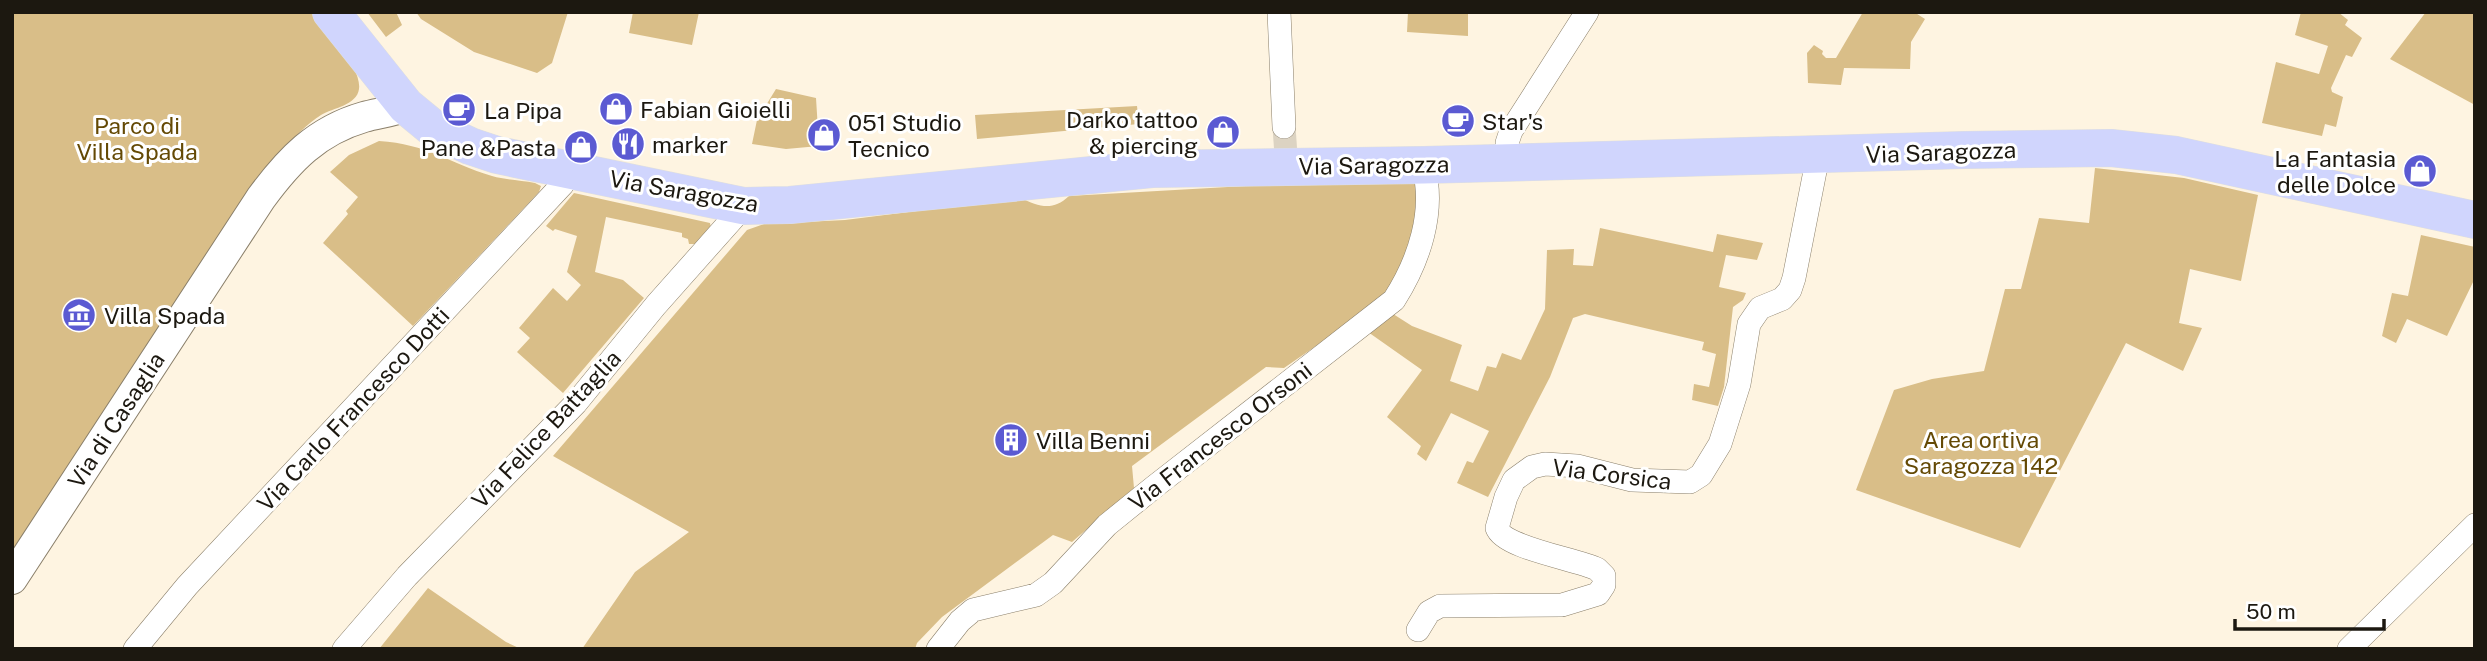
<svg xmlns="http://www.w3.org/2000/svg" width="2487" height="661" font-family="'Public Sans',sans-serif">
	<rect width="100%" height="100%" fill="#fef4e1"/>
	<path fill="#d9be88" d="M12 12H313C326 29 362 67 359 89 357 105 333 108 321 115 291 135 271 166 249 194L12 558Z
		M367 12H396L402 25 386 37Z
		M416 12H568L552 63 537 73 474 52 421 19Z
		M633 12H699L692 45 629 33Z
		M1408 12 1468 14V36L1407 32Z
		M1863 12H1914L1925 19 1911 42 1910 69 1844 68 1841 85 1808 83 1807 53 1814 45 1823 51 1822 54 1826 58H1836Z
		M2301 12H2327L2330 14 2338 12 2348 20 2345 25 2362 38 2352 57 2346 55 2331 88 2332 92 2343 97 2336 127 2325 124 2322 136 2262 123 2276 62 2319 74 2328 46 2295 35Z
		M2426 12H2475V105L2390 59Z
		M776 89 816 98 819 146 786 149 752 144 757 120Z
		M1137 106 1139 124 977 139 975 115Z
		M379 141C427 144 449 163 492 176 506 180 521 180 535 183L541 186 539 192 413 326 323 243 348 214 346 211 358 197 330 172 349 155Z
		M2095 168 2184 178 2258 195 2241 281 2190 269 2179 323 2202 328 2183 371 2126 343 2020 548 1856 490 1894 390 1932 379 1984 371 2005 289H2021L2039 218 2089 223Z
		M1419 176 1418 214 1394 288 1374 306 1284 368 1266 367 1132 466 1134 488 1072 542 1053 535 942 617 917 643 915 649H582L635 572 689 532 553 456 747 230 764 224 845 220 1020 198C1039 206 1052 212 1069 196Z
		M574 193 710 223 711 228 696 244H689L688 239 682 237V233L606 217 595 272 623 280 644 298 563 393 517 352 530 338 519 328 553 288 567 301 581 285 567 272 577 236 555 229 553 231 546 226Z
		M1600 228 1713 252 1717 234 1763 243 1757 260 1726 255 1719 287 1746 293 1743 300 1733 307 1724 387 1718 406 1692 400 1694 384 1709 387 1716 354 1702 350 1704 342 1585 314 1573 318 1550 377 1488 497 1457 483 1467 461 1473 463 1489 431 1451 413 1426 461 1417 454 1421 446 1387 417 1422 370 1368 332 1390 312 1412 326 1462 345 1450 381 1478 391 1487 366 1496 368 1502 353 1521 360 1545 309 1547 250 1574 249 1573 265 1593 266Z
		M2421 235 2475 247V278L2447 336 2407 319 2396 343 2382 336 2392 293 2408 296Z
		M428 588 506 642 521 649H379Z"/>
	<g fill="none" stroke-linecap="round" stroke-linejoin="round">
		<path stroke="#dcd3c2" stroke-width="23" stroke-dasharray="23 11" stroke-linecap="butt" d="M1284 127 1286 155"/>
		<g stroke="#8a7f6a" stroke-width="24">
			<path id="minor" d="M1279 12 1284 127
				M1509 162 1507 143 1511 131 1587 12
				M1418 630 1429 612 1440 606 1562 605 1598 594 1604 585V576L1597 569C1576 559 1504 548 1497 528L1506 497 1514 480 1532 467 1545 464 1577 466 1632 480 1690 482 1701 475 1720 444 1739 384 1749 324 1760 308 1782 299 1790 290 1794 278 1818 156
				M135 649 187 586 562 185 571 169
				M344 649 407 576 576 403 656 305 744 206
				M938 649 960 621 973 610 1036 595 1053 583 1107 525 1154 487 1394 300C1419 261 1436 211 1423 165
				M2349 649 2475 525"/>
		</g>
		<g stroke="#8a7f6a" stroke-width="32">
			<path id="tertiary" d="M12 579 261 198C289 160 316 131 364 117 378 113 392 112 406 106"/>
		</g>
		<g stroke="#dfdfde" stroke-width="38">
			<path id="primary" d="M331 12 406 106 434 129 470 146 497 155 744 206 790 205 1152 169 1423 165 1965 150 2111 148 2176 155 2475 220"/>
		</g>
		<use href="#minor" stroke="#fff" stroke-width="23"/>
		<use href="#tertiary" stroke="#fff" stroke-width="30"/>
		<use href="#primary" stroke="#d0d5fd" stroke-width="37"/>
	</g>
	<defs>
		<g id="shop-disc" transform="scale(1.75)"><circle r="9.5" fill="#5b5ad2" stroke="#fff"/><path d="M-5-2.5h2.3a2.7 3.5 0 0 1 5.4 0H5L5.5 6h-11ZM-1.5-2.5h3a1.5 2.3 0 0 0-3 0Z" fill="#fff"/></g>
		<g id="cafe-disc" transform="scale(1.75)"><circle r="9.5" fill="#5b5ad2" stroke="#fff"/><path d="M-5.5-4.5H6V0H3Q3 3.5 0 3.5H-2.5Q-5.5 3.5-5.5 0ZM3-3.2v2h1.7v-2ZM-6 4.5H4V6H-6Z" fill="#fff"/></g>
		<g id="restaurant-disc" transform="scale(1.75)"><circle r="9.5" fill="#5b5ad2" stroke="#fff"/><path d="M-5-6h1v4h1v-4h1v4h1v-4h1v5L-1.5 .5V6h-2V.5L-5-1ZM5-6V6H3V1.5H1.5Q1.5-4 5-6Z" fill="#fff"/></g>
		<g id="museum-disc" transform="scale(1.75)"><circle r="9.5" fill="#5b5ad2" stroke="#fff"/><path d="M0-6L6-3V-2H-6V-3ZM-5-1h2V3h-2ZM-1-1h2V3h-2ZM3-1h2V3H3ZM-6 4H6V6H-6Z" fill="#fff"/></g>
		<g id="building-disc" transform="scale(1.75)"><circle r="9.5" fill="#5b5ad2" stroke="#fff"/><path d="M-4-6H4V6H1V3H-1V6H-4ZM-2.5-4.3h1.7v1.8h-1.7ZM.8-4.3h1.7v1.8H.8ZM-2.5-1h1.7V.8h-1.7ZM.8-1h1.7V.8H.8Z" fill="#fff"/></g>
	</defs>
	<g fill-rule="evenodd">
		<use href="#shop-disc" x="616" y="109"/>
		<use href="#cafe-disc" x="459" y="110"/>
		<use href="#cafe-disc" x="1458" y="121"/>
		<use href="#shop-disc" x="1223" y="132"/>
		<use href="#shop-disc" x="824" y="135"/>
		<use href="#restaurant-disc" x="628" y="144"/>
		<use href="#shop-disc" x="581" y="147"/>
		<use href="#shop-disc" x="2420" y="171"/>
		<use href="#museum-disc" x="79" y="315"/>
		<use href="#building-disc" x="1011" y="440"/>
	</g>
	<g text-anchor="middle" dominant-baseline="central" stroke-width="6" stroke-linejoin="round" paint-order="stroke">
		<g font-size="23" fill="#1c1810" stroke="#fff" text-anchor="start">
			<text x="640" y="109">Fabian Gioielli</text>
			<text x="484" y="110">La Pipa</text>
			<text x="1198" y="119" text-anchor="end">Darko tattoo<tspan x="1198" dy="26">&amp; piercing</tspan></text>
			<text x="1482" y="121">Star's</text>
			<text x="848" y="122">051 Studio<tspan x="848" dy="26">Tecnico</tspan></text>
			<text x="652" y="144">marker</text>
			<text x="556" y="147" text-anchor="end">Pane &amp;Pasta</text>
			<text x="2396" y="158" text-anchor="end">La Fantasia<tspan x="2396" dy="26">delle Dolce</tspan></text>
			<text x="104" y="315">Villa Spada</text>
			<text x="1036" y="440">Villa Benni</text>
		</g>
		<g font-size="23" fill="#644904" stroke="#fff">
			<text x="137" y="125">Parco di<tspan x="137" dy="26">Villa Spada</tspan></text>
			<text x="1981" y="439">Area ortiva<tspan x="1981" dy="26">Saragozza 142</tspan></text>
		</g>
		<g font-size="23" fill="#1c1810" stroke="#fff">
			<text transform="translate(1941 152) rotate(-2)">Via Saragozza</text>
			<text transform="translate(1374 165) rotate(-1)">Via Saragozza</text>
			<text transform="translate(684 191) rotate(10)">Via Saragozza</text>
			<text transform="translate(353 409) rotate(-47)">Via Carlo Francesco Dotti</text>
			<text transform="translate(116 420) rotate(-57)">Via di Casaglia</text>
			<text transform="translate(546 429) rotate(-47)">Via Felice Battaglia</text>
			<text transform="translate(1220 436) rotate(-38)">Via Francesco Orsoni</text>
			<text transform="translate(1612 474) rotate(7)">Via Corsica</text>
		</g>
	</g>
	<rect width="2487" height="661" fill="none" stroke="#1c1810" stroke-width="28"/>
	<path d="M2235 619v10h149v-10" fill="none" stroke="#1c1810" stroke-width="3.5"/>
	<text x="2246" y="619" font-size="21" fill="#1c1810" stroke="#ffffff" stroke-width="5" paint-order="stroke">50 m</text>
</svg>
